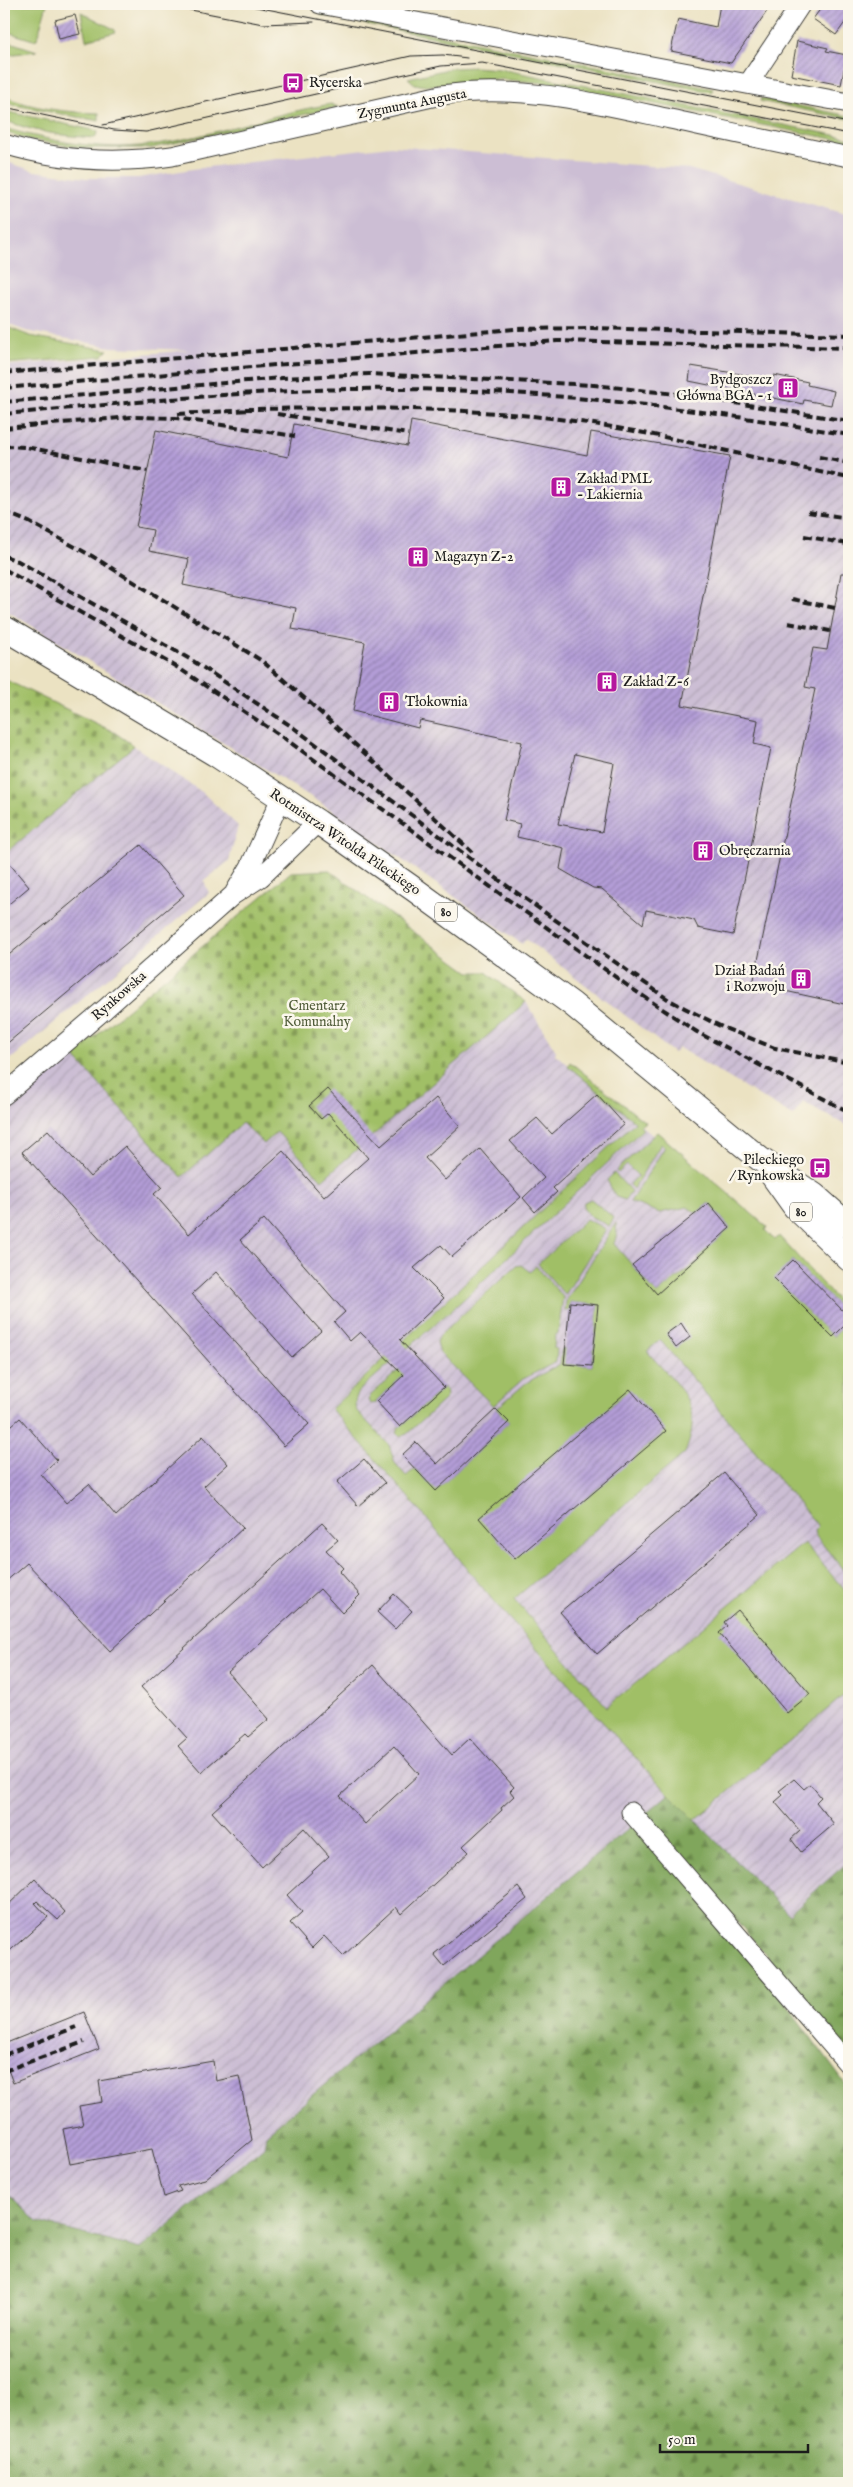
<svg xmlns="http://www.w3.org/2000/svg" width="853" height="2487" font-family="'IM FELL English',serif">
	<defs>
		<pattern id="industrial-furrows" width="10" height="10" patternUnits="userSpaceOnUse" patternTransform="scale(1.25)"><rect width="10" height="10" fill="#ccbed4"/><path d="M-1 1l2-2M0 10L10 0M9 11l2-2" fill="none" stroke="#afa3b5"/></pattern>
		<pattern id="forest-firs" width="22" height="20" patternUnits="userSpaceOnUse" patternTransform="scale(1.25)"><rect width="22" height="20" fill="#80a65b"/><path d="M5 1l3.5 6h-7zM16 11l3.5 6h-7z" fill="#68864a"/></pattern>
		<pattern id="cemetery-stones" width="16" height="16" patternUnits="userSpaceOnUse" patternTransform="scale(1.25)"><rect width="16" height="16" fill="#a0bf66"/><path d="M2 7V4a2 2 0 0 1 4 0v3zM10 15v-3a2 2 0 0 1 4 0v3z" fill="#829a53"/></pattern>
		<pattern id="building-hatch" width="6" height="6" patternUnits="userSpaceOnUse" patternTransform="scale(1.25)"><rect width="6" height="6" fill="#b39dd7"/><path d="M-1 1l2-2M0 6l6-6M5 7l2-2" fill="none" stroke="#917fae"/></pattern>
	</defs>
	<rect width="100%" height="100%" fill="#fbf7ec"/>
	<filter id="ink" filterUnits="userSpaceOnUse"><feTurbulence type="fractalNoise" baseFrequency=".02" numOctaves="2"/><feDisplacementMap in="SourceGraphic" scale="10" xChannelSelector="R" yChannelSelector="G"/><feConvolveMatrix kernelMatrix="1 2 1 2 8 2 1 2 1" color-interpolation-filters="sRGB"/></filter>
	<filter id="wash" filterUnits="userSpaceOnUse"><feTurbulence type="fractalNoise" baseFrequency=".0096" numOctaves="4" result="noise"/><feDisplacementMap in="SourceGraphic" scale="20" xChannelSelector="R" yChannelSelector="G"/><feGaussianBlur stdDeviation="1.12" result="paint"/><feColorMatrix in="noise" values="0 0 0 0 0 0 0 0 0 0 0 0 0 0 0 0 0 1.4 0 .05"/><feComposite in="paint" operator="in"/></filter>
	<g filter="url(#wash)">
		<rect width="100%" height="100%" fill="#ebe2c2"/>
		<path fill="url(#industrial-furrows)" d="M400 398 545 407 761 429 849 445V1127L803 1102 793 1116 679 1048 674 1053 526 939 522 944 321 803 4 609V420L301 399Z
			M134 746 202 792 238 826 229 861 204 881 209 893 4 1065V854Z
			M526 1002 556 1051 555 1054 758 1223 849 1317V1861L789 1915 669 1794 267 2133 264 2147 140 2249 37 2222 12 2197 4 2198V1114L73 1055 182 1177 242 1123 277 1132 322 1180Z"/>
		<path fill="#ccbed4" d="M391 146 689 169 849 215V445L761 429 545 407 401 398 301 399 4 420V366L190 350 111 347 26 331 4 323V161L34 171 86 178H138L199 168Z"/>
		<path fill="#a0bf66" stroke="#5e6e41" d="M6 4H47L37 39 33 40 4 31Z
			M81 12 114 29 116 32 86 40Z
			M321 12 713 89 711 92 321 15Z
			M4 40 37 51 7 55 4 54Z
			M474 67 500 69 849 138V142L548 83 495 79 425 86 415 84 408 78 453 68Z
			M4 96C28 108 72 113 99 113V121L14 105 4 102Z
			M761 98 849 116V119L760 101Z
			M331 104 338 107 152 148H82L31 140 4 132V128C48 141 103 151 150 145 211 137 270 114 331 104Z
			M4 111 98 131 95 138C64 136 33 132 4 120Z
			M4 326 30 336 108 350 102 356 4 364Z
			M570 1062 645 1122 640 1126 643 1129 465 1298 361 1389C356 1396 353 1403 357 1411L389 1445 395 1463 406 1476 415 1469 436 1490 509 1422 496 1409 526 1383 560 1364 562 1349H566L565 1364 592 1366 598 1305 570 1302 569 1310H565L566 1301 616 1223 617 1234 614 1244 657 1294 700 1260 698 1256 730 1228 709 1203 697 1213 687 1207 660 1213 630 1202 665 1147 661 1144 633 1189 629 1185 638 1176 627 1165 618 1173 616 1171 657 1132 767 1227 765 1230 775 1240 779 1236 849 1313V1317L793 1260 775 1278 833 1337 849 1321V1577L815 1535 814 1531 818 1526 660 1340 647 1351C677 1387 706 1402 685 1453L514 1599 607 1707 804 1543 849 1595V1691L694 1821 597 1716 495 1603 422 1513 331 1409 635 1122 568 1066Z
			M614 1173 631 1191 625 1200 616 1197 607 1180Z
			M591 1199 614 1218 609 1226 590 1216 583 1208 584 1202Z
			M586 1219 606 1229 565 1295 538 1264Z
			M521 1265 530 1272 536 1266 563 1297 558 1334 555 1335 554 1348 557 1349 556 1362 523 1379 493 1406 440 1353 437 1342 440 1335 516 1266Z
			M415 1358 420 1361 376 1401 377 1403 370 1404 368 1400 371 1395 410 1360Z
			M444 1387 447 1395 445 1399 407 1434 401 1436 397 1433 399 1426 400 1427Z"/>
		<path fill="url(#forest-firs)" stroke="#4e613c" d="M669 1794 789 1914 849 1861V2052L652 1822 849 2089V2483H4V2198L12 2197 37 2222 140 2249 264 2147 266 2134Z"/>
		<path fill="url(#cemetery-stones)" stroke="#5e6e41" d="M4 679 114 732 134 746 4 854Z
			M329 870 469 972H486L526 1002 322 1180 277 1132 264 1144 242 1123 182 1177 73 1055 291 872Z"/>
		<g id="blocks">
			<path fill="url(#building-hatch)" fill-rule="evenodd" d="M720 4H772L731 63 671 51 678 19 716 27Z
				M824 4H849V17L836 35 813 19Z
				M75 15 80 34 59 39 55 20Z
				M797 41 828 48 826 51 847 55 841 85 791 75Z
				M691 366 758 377 773 379 774 375 808 382 807 385 834 391 831 405 804 400 803 404 689 381Z
				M411 421 587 455 591 432 730 456 682 705 758 720 754 744 771 748 733 935 698 928 694 920 646 910 643 924 602 889 593 888 560 869 564 848 517 837 520 824 504 820 522 742 420 720 418 728 353 711 365 642 292 629 296 608 183 585 189 559 149 551 153 530 136 527 156 430 288 457 294 424 407 446ZM575 754 614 763 602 832 558 824Z
				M841 573H849V1005L753 984 815 689 805 687 813 648 827 650Z
				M141 845 184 895 4 1046V959Z
				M4 857 29 887 4 908Z
				M328 1089 381 1146 436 1098 460 1126 425 1158 445 1180 480 1149 521 1197 452 1257 441 1245 414 1268 444 1298 400 1340 444 1387 400 1427 376 1401 404 1375 360 1332 350 1341 334 1322 345 1312 264 1219 240 1240 321 1331 292 1357 216 1272 192 1294 309 1424 284 1446 22 1152 48 1130 90 1177 125 1146 162 1187 154 1194 189 1234 283 1151 324 1197 368 1158 328 1113 321 1119 309 1106Z
				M597 1094 624 1124 553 1188 557 1192 535 1212 523 1198 544 1178 510 1141 537 1118 552 1134Z
				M709 1203 730 1228 657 1294 632 1265Z
				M793 1260 849 1317V1321L833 1337 774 1278Z
				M570 1302 598 1305 592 1366 564 1364Z
				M681 1323 690 1337 676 1348 666 1334Z
				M630 1389 666 1431 515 1559 479 1518Z
				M496 1409 509 1422 436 1491 402 1455 416 1442 437 1464Z
				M20 1418 57 1460 41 1474 66 1503 89 1484 116 1516 203 1436 228 1464 204 1486 243 1528 110 1651 27 1563 4 1583V1432Z
				M364 1459 385 1483 358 1506 337 1482Z
				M724 1473 760 1515 597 1654 560 1612Z
				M322 1523 338 1540 326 1550 343 1568 339 1572 360 1595 342 1613 320 1589 228 1672 269 1719 248 1737 245 1734 201 1772 178 1746 187 1738 141 1687Z
				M394 1594 412 1611 395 1629 377 1612Z
				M738 1610 810 1694 787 1713 719 1633 727 1626 724 1622Z
				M373 1665 452 1755 470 1738 514 1787 510 1791 514 1796 501 1808 502 1810 463 1846 469 1852 401 1914 396 1907 343 1956 324 1936 312 1948 290 1923 302 1912 287 1895 329 1856 304 1828 262 1867 212 1812ZM394 1746 419 1774 365 1824 340 1796Z
				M794 1779 804 1789 810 1784 821 1797 816 1802 834 1824 801 1852 791 1839 800 1831 775 1802 783 1795 779 1791Z
				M35 1879 65 1912 58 1920 37 1901 35 1903 48 1917 4 1956V1909Z
				M518 1887 527 1899 444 1966 434 1954Z
				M84 2012 99 2049 13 2083 4 2059V2044Z
				M213 2061 216 2081 239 2076 252 2140 205 2179 178 2186 181 2191 164 2197 152 2149 70 2164 63 2129 83 2125 79 2106 102 2102 99 2081Z"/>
		</g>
	</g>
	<g filter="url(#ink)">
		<use href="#blocks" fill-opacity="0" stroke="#3b3a35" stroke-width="1"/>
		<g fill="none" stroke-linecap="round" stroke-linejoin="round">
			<g stroke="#3b3a35" stroke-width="21">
				<path id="minor" d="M320 4 849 103
					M748 84 801 4
					M4 144C59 161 115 164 172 156L441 95C522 84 592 102 670 119 730 132 789 145 849 157
					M235 892 250 867 281 798
					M4 1095 105 1009 233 895 261 877 318 822
					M631 1812 849 2065"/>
			</g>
			<g stroke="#3b3a35" stroke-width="26">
				<path id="major" d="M4 628 215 754 318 822 415 890 572 1004 760 1159 814 1195 849 1226
					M770 1172 795 1207 849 1259"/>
			</g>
			<use href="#minor" stroke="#fff" stroke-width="19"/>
			<use href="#major" stroke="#fff" stroke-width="24"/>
			<path stroke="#1c1c1c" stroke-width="1" d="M160 4 263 24 314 22
				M241 4 849 123
				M4 107 114 130 146 132 441 66 482 63 849 134
				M103 125 411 56 443 55 467 58"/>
			<path stroke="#1c1c1c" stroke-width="4" stroke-dasharray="8 4" stroke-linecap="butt" d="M4 373 515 329 592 328 849 335
				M4 388 557 341 849 348
				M4 402 282 378 369 374 594 385 685 395 849 421
				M245 409C355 408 465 406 574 421 667 434 758 460 849 478
				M4 414C120 404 236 391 353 389 519 387 686 406 849 435
				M178 414 250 410
				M277 414 408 434
				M4 428 132 417 176 418 295 436
				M4 446 26 447 147 471
				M819 457 849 463
				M4 512 29 522 92 556 262 661 309 702 472 852
				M808 512 849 518
				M804 536 847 544
				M4 556 18 561 193 661 294 728 510 888 669 1000 722 1027 775 1048 849 1063
				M4 569 180 669 284 738 628 986 697 1032 849 1112
				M792 599 835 608
				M788 623 830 631
				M4 2055 76 2027
				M4 2071 84 2042"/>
		</g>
	</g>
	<defs>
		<g id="bus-square" transform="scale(1.125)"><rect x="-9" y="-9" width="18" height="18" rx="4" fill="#b5179e" stroke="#fbf7ec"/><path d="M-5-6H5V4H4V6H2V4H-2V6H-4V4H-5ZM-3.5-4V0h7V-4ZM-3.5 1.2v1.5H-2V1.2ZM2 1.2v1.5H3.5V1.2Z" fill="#fff"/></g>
		<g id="building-square" transform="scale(1.125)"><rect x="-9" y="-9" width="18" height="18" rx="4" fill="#b5179e" stroke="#fbf7ec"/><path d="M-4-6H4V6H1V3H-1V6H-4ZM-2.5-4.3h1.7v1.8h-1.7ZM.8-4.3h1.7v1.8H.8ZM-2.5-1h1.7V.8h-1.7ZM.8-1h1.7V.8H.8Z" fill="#fff"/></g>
	</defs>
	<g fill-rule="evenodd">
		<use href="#bus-square" x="293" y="83"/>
		<use href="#building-square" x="788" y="388"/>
		<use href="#building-square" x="561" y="487"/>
		<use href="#building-square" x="418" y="557"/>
		<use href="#building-square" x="607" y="682"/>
		<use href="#building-square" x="389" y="702"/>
		<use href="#building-square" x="703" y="851"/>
		<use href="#building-square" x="801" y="979"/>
		<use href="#bus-square" x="820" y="1168"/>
	</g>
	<g text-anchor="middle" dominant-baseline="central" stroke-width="5" stroke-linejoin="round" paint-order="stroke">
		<g fill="#fbf7ec" stroke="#5f5e5a" stroke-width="1">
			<rect x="435" y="902.5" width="22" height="19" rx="4"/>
			<rect x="790" y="1202.5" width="22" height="19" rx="4"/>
		</g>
		<g font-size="12" font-weight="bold" fill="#1c1c1c">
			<text x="446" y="912">80</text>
			<text x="801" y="1212">80</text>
		</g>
		<g font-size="14" fill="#1c1c1c" stroke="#fbf7ec" text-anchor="start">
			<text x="309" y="83">Rycerska</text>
			<text x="772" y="380" text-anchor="end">Bydgoszcz<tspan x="772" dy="16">Główna BGA - 1</tspan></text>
			<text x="577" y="479">Zakład PML<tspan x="577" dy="16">- Lakiernia</tspan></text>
			<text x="434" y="557">Magazyn Z-2</text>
			<text x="623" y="682">Zakład Z-6</text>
			<text x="405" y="702">Tłokownia</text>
			<text x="719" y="851">Obręczarnia</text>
			<text x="785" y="971" text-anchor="end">Dział Badań<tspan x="785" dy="16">i Rozwoju</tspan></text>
			<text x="804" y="1160" text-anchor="end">Pileckiego<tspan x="804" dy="16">/ Rynkowska</tspan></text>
		</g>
		<g font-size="14" fill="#1c1c1c" stroke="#fbf7ec">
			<text transform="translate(412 104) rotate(-11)">Zygmunta Augusta</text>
			<text transform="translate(345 842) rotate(34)">Rotmistrza Witolda Pileckiego</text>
			<text transform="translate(119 996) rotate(-41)">Rynkowska</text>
		</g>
		<g font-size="14" fill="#515d3a" stroke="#fbf7ec">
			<text x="317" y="1006">Cmentarz<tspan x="317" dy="16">Komunalny</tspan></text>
		</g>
	</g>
	<rect width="853" height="2487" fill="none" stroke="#fbf7ec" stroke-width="20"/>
	<path d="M660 2444v8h148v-8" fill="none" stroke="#1c1c1c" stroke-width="2.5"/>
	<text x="668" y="2444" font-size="15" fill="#1c1c1c" stroke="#fbf7ec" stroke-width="4" paint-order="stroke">50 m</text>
</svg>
